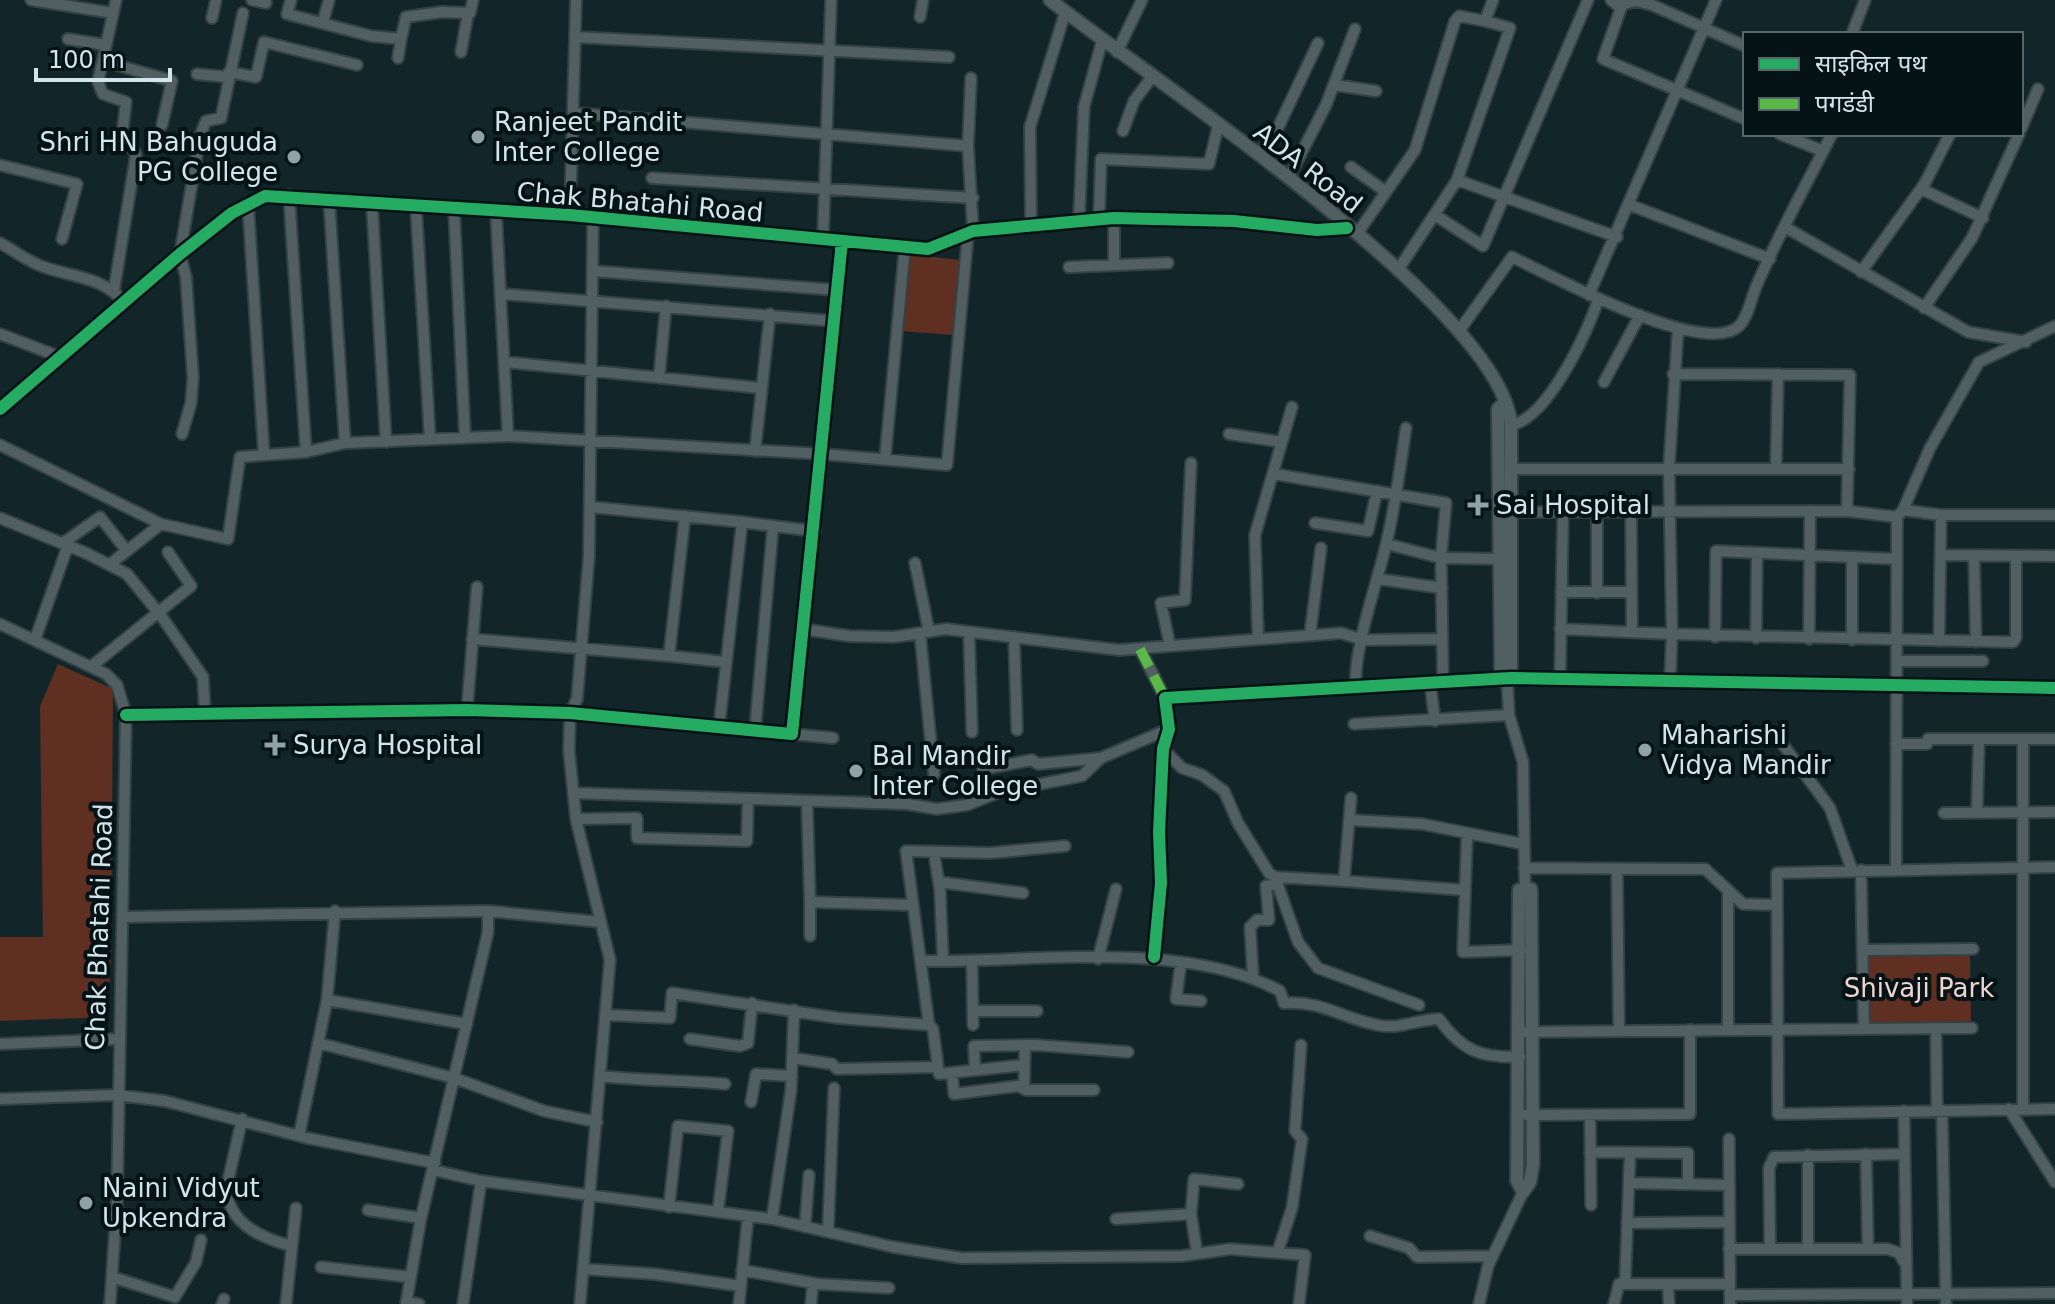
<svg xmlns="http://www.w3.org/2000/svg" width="2055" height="1304" font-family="'DejaVu Sans','Noto Sans Devanagari',sans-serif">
	<rect width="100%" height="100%" fill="#12262a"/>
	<path fill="#5f2f21" d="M908 254 960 260 953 335 900 331Z
		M58 664 113 689 111 960 107 1017 0 1021V937H43L40 706Z
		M1970 953 1971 1023H1868L1866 955Z"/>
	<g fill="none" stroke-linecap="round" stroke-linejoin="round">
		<g stroke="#344246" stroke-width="14">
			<path id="minor" d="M31 0 113 13
				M252 0 266 3
				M291 0 287 14 371 36 401 39 406 17 442 12 470 13 473 0
				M1611 0 1621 8 1603 59 1745 119
				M1620 5 1636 1 1652 5 1745 46
				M920 17 923 0
				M212 18 216 0
				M323 22 329 0
				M1852 34 1865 0
				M575 37 949 57
				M68 39 106 45
				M461 52 468 13
				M1117 52 1142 0
				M398 58 401 39
				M103 61 172 81 162 125
				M229 72 256 77 264 42 357 65
				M197 74 228 77
				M971 78 968 146 973 231
				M1334 85 1376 91
				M574 113 968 146
				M2021 129 2038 89
				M1123 131 1134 101 1152 77
				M1780 134 1823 151
				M1259 153 1277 130 1318 43
				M0 165 77 184 62 239
				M1351 167 1386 192
				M1289 177 1326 105 1355 29
				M652 178 973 198
				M1457 180 1617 237
				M1921 189 1983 218
				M289 195 306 452
				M329 199 345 443
				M248 203 264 455 306 452 345 443 508 436 496 212
				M372 204 386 442
				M1630 205 1770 259
				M416 207 430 439
				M454 210 465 437
				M570 215 576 0
				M1435 215 1483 246 1588 0
				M1099 219 1101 159 1209 164 1218 126
				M1079 220 1084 107 1102 41
				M1031 227 1030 127 1065 13
				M1785 227 1968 332 2026 342
				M1357 234 1415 150 1455 21 1459 16 1485 21 1493 0
				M823 239 831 0
				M0 243C15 251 28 262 44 267 72 277 102 277 123 301
				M1114 265V218
				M1069 267 1168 263
				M1398 270 1457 180 1510 28 1485 21
				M593 271 837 290
				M1861 272 1925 183 1950 134
				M114 290 136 155 133 149 121 144 126 102 103 94 98 82 116 0
				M501 294 834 321
				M1589 295 1716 0
				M1924 308 1972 238 2019 134
				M1678 329 1669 468 1672 634 2013 642 2016 638V556
				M1459 331 1512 257C1550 275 1705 359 1739 326 1748 317 1751 299 1756 287 1778 235 1806 185 1832 134
				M0 334 60 357
				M505 362 761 388
				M1673 374 1850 375 1847 511
				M659 378 666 306
				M1604 382 1640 315
				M0 409 180 254 232 213 265 196 570 215 928 249 973 231 1114 218 1234 221 1317 230 1347 228
				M1511 425C1547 419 1587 334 1598 300
				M182 434 191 403 193 378 186 277 180 254 200 136 206 121 221 118 243 13
				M1229 434 1282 442
				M508 436 822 454 947 465 968 234
				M0 445 161 524 228 539 240 457 264 455
				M755 451 770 314
				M885 459 905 246
				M1511 469H1849
				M1776 469 1778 374
				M1274 474 1446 503 1441 558 1443 682
				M591 507 742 522
				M1903 510 1930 448 1979 362 2055 326
				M1631 511 1632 630
				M1511 512 1847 511 1897 517 1903 510 1941 515H2055
				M0 518 86 553 127 574 162 617 203 677 205 714
				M1315 523 1368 531 1377 491
				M63 543 100 517 127 551
				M1387 544 1441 558 1505 559
				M1942 555 2055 556
				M1974 556 1976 642
				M1852 557V640
				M915 563 929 632
				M109 565 161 524
				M1378 579 1442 588
				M1561 592H1631
				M1597 593V511
				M0 624 106 674 117 685 126 715 117 1200 110 1304
				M803 629 849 636 894 637 946 629 1119 650 1341 633 1363 640 1442 639
				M1560 629 1672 634 1670 680
				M969 632 972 732
				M920 633 934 774
				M1310 635 1321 548
				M1014 637 1017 730
				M1715 637 1716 551 1897 559
				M1756 638 1757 553
				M472 639 669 656 685 516
				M1258 639 1255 535 1292 407
				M1809 639 1810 511
				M35 640 68 545
				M1939 641 1941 515
				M1170 646 1161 603 1185 600 1191 463
				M1140 649 1165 698
				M669 656 726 662
				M1897 661H1983
				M93 665 191 586 168 552
				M1560 678 1563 512
				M1507 679 1509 715 1523 762 1525 886
				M1430 682 1435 721
				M1356 686C1353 652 1376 586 1385 549 1395 509 1400 468 1406 428
				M467 710 477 587
				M126 715 467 710 570 713 792 734 842 241
				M1354 724 1509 715
				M719 728 742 522 773 526
				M755 731 773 526 815 531
				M792 734 833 738
				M2023 739V1109
				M1781 742 1830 808 1852 870
				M1896 744H1927L1928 739H2055
				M1163 749 1182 768 1202 775 1224 791 1238 823 1269 873 1275 877 1344 881
				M983 769 1032 760 1038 764 1101 758 1169 729
				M573 793 907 804 937 809 967 805 999 792 1082 776 1101 758
				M1351 798 1344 881 1464 890
				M807 801 810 902 912 905
				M1977 812 1979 739
				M1944 813 2055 812
				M576 819 637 818V838L747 841 748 799
				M1350 820 1422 824 1523 844
				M1467 836 1463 952 1521 950
				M2055 867 1777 873 1778 1114 2055 1109
				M1524 868 1705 869 1743 904 1777 905
				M1617 869 1619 1031
				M1861 870 1864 1029
				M1896 870 1897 517
				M1275 877 1298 942 1318 968 1419 1005
				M939 882 1023 893
				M124 917 488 911 601 922
				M810 936V902
				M1863 950 1973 949
				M1154 957 1161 883 1159 832 1163 749 1169 729 1165 698 1511 678 2055 688
				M1098 959 1116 889
				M922 961H943L940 890 934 853
				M943 961C1046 960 1189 942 1280 991L1284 1003C1324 1001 1341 1018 1377 1025 1400 1030 1417 1019 1439 1019 1462 1051 1481 1058 1520 1057
				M972 961 973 1025
				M1181 962 1176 999 1201 1001
				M1253 976 1250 927 1257 920H1269L1266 886 1278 884
				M327 1000 467 1024
				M973 1011H1037
				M608 1015 670 1018 672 993 838 1018 929 1025
				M1936 1029 1937 1110
				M1728 1030V893
				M1520 1032 1972 1028
				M690 1039 740 1046 748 1043 752 1003
				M318 1043 454 1078 544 1111 597 1122
				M0 1044 118 1039
				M793 1058 832 1064 837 1069 938 1067
				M1024 1065 939 1074 933 1029 929 1025 906 851 990 853 1065 846
				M975 1070 974 1046 1035 1045 1128 1052
				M952 1073 954 1094 1018 1086 1026 1090H1094
				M600 1076C643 1081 682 1080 725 1084
				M1024 1089 1025 1045
				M0 1099 117 1095 165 1101 307 1138 435 1163
				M751 1102 756 1074 792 1076
				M2009 1109 2055 1182
				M1942 1110 1946 1304
				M1904 1111 1907 1304
				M1525 1115 1690 1114V1030
				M1590 1115 1591 1205
				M242 1119 226 1190C230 1225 263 1239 292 1246
				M299 1136 327 1000 335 911
				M1729 1139 1730 1304
				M1590 1152 1688 1153V1184
				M1866 1154 1868 1249
				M1808 1155V1249
				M433 1170 481 1181 772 1219 893 1247 962 1258 1182 1256 1230 1249 1305 1255 1299 1304
				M1629 1183 1729 1185
				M669 1207 678 1126 728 1131 718 1211
				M368 1210 421 1218
				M772 1219 791 1090 794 1010
				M1116 1219 1191 1214
				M1627 1223 1729 1222
				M805 1227 809 1175
				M828 1232 834 1088
				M1370 1236 1409 1248 1417 1257 1493 1256
				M1770 1248 1769 1168 1774 1157 1904 1154
				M1729 1249H1888L1899 1253 1904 1262
				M1278 1251 1292 1208 1302 1139 1295 1131 1301 1045
				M1197 1253 1191 1214 1194 1179 1238 1184
				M321 1267 410 1277
				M583 1269 655 1274 741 1286
				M742 1270 818 1284 889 1288
				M112 1277 175 1297 196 1262 201 1240
				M1625 1284 1630 1153
				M1668 1284 1669 1304
				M1730 1295 2055 1293
				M406 1302 419 1304
				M222 1304 224 1299
				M286 1304 296 1208
				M406 1304 421 1218 488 932V911
				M463 1304 481 1181
				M580 1304 610 960 576 819 569 751 570 713 577 699 589 556 593 218
				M739 1304 748 1216
				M811 1304 813 1283
				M1479 1304 1488 1266 1523 1192
				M1614 1304 1619 1284H1730"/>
		</g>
		<g stroke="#344246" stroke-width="16">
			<path id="tertiary" d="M1050 0C1148 77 1503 309 1511 425V678
				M1501 680 1498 409 1504 403
				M1519 890 1517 1181 1523 1192 1530 1182 1533 1164 1531 889"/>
		</g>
		<use href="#minor" stroke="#525f62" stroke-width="10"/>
		<use href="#tertiary" stroke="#525f62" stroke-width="12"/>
		<path stroke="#58b947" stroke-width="10" stroke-dasharray="20 10" stroke-linecap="butt" d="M1140 649 1165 698"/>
		<g stroke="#051216" stroke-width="17">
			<path id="cycleway" d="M0 409 180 254 232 213 265 196 570 215 928 249 973 231 1114 218 1234 221 1317 230 1347 228
				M126 715 467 710 570 713 792 734 842 241
				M1154 957 1161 883 1159 832 1163 749 1169 729 1165 698 1511 678 2055 688"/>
		</g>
		<use href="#cycleway" stroke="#26ab63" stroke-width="12"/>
	</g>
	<g fill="#8fa2a7" stroke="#051216" stroke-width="3">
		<circle cx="478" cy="137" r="8"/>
		<circle cx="294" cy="157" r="8"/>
		<path d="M1474 493h8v8h8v8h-8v8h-8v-8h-8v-8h8z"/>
		<path d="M271 733h8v8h8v8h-8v8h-8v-8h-8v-8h8z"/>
		<circle cx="1645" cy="750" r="8"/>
		<circle cx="856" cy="771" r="8"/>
		<circle cx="86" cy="1203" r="8"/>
	</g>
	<g text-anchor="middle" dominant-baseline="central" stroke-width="8" stroke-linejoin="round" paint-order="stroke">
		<g font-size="26" fill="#d2e5eb" stroke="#051216" text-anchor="start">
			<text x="494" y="122">Ranjeet Pandit<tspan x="494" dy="30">Inter College</tspan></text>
			<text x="278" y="142" text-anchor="end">Shri HN Bahuguda<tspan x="278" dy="30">PG College</tspan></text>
			<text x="1496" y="505">Sai Hospital</text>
			<text x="1661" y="735">Maharishi<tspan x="1661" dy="30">Vidya Mandir</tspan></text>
			<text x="293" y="745">Surya Hospital</text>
			<text x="872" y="756">Bal Mandir<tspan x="872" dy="30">Inter College</tspan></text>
			<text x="102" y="1188">Naini Vidyut<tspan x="102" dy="30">Upkendra</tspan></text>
		</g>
		<g font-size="26" fill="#d2e5eb" stroke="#051216">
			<text transform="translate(1308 168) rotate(38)">ADA Road</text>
			<text transform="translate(640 202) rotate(5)">Chak Bhatahi Road</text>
			<text transform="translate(99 927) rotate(-88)">Chak Bhatahi Road</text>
		</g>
		<g font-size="26" fill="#eed5ce" stroke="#051216">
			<text x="1919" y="988">Shivaji Park</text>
		</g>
	</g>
	<rect x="1743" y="32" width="280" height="104" fill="#051216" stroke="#57666b" stroke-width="2"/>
	<rect x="1759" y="58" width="40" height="12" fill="#26ab63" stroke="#57666b" stroke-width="2"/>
	<text x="1815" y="72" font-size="24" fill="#d2e5eb">साइकिल पथ</text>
	<rect x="1759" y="98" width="40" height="12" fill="#58b947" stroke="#57666b" stroke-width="2"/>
	<text x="1815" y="112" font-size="24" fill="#d2e5eb">पगडंडी</text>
	<path d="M36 68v12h134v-12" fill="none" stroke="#d2e5eb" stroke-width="4"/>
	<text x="48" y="68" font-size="24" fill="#d2e5eb" stroke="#051216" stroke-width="6" paint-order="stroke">100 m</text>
</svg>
